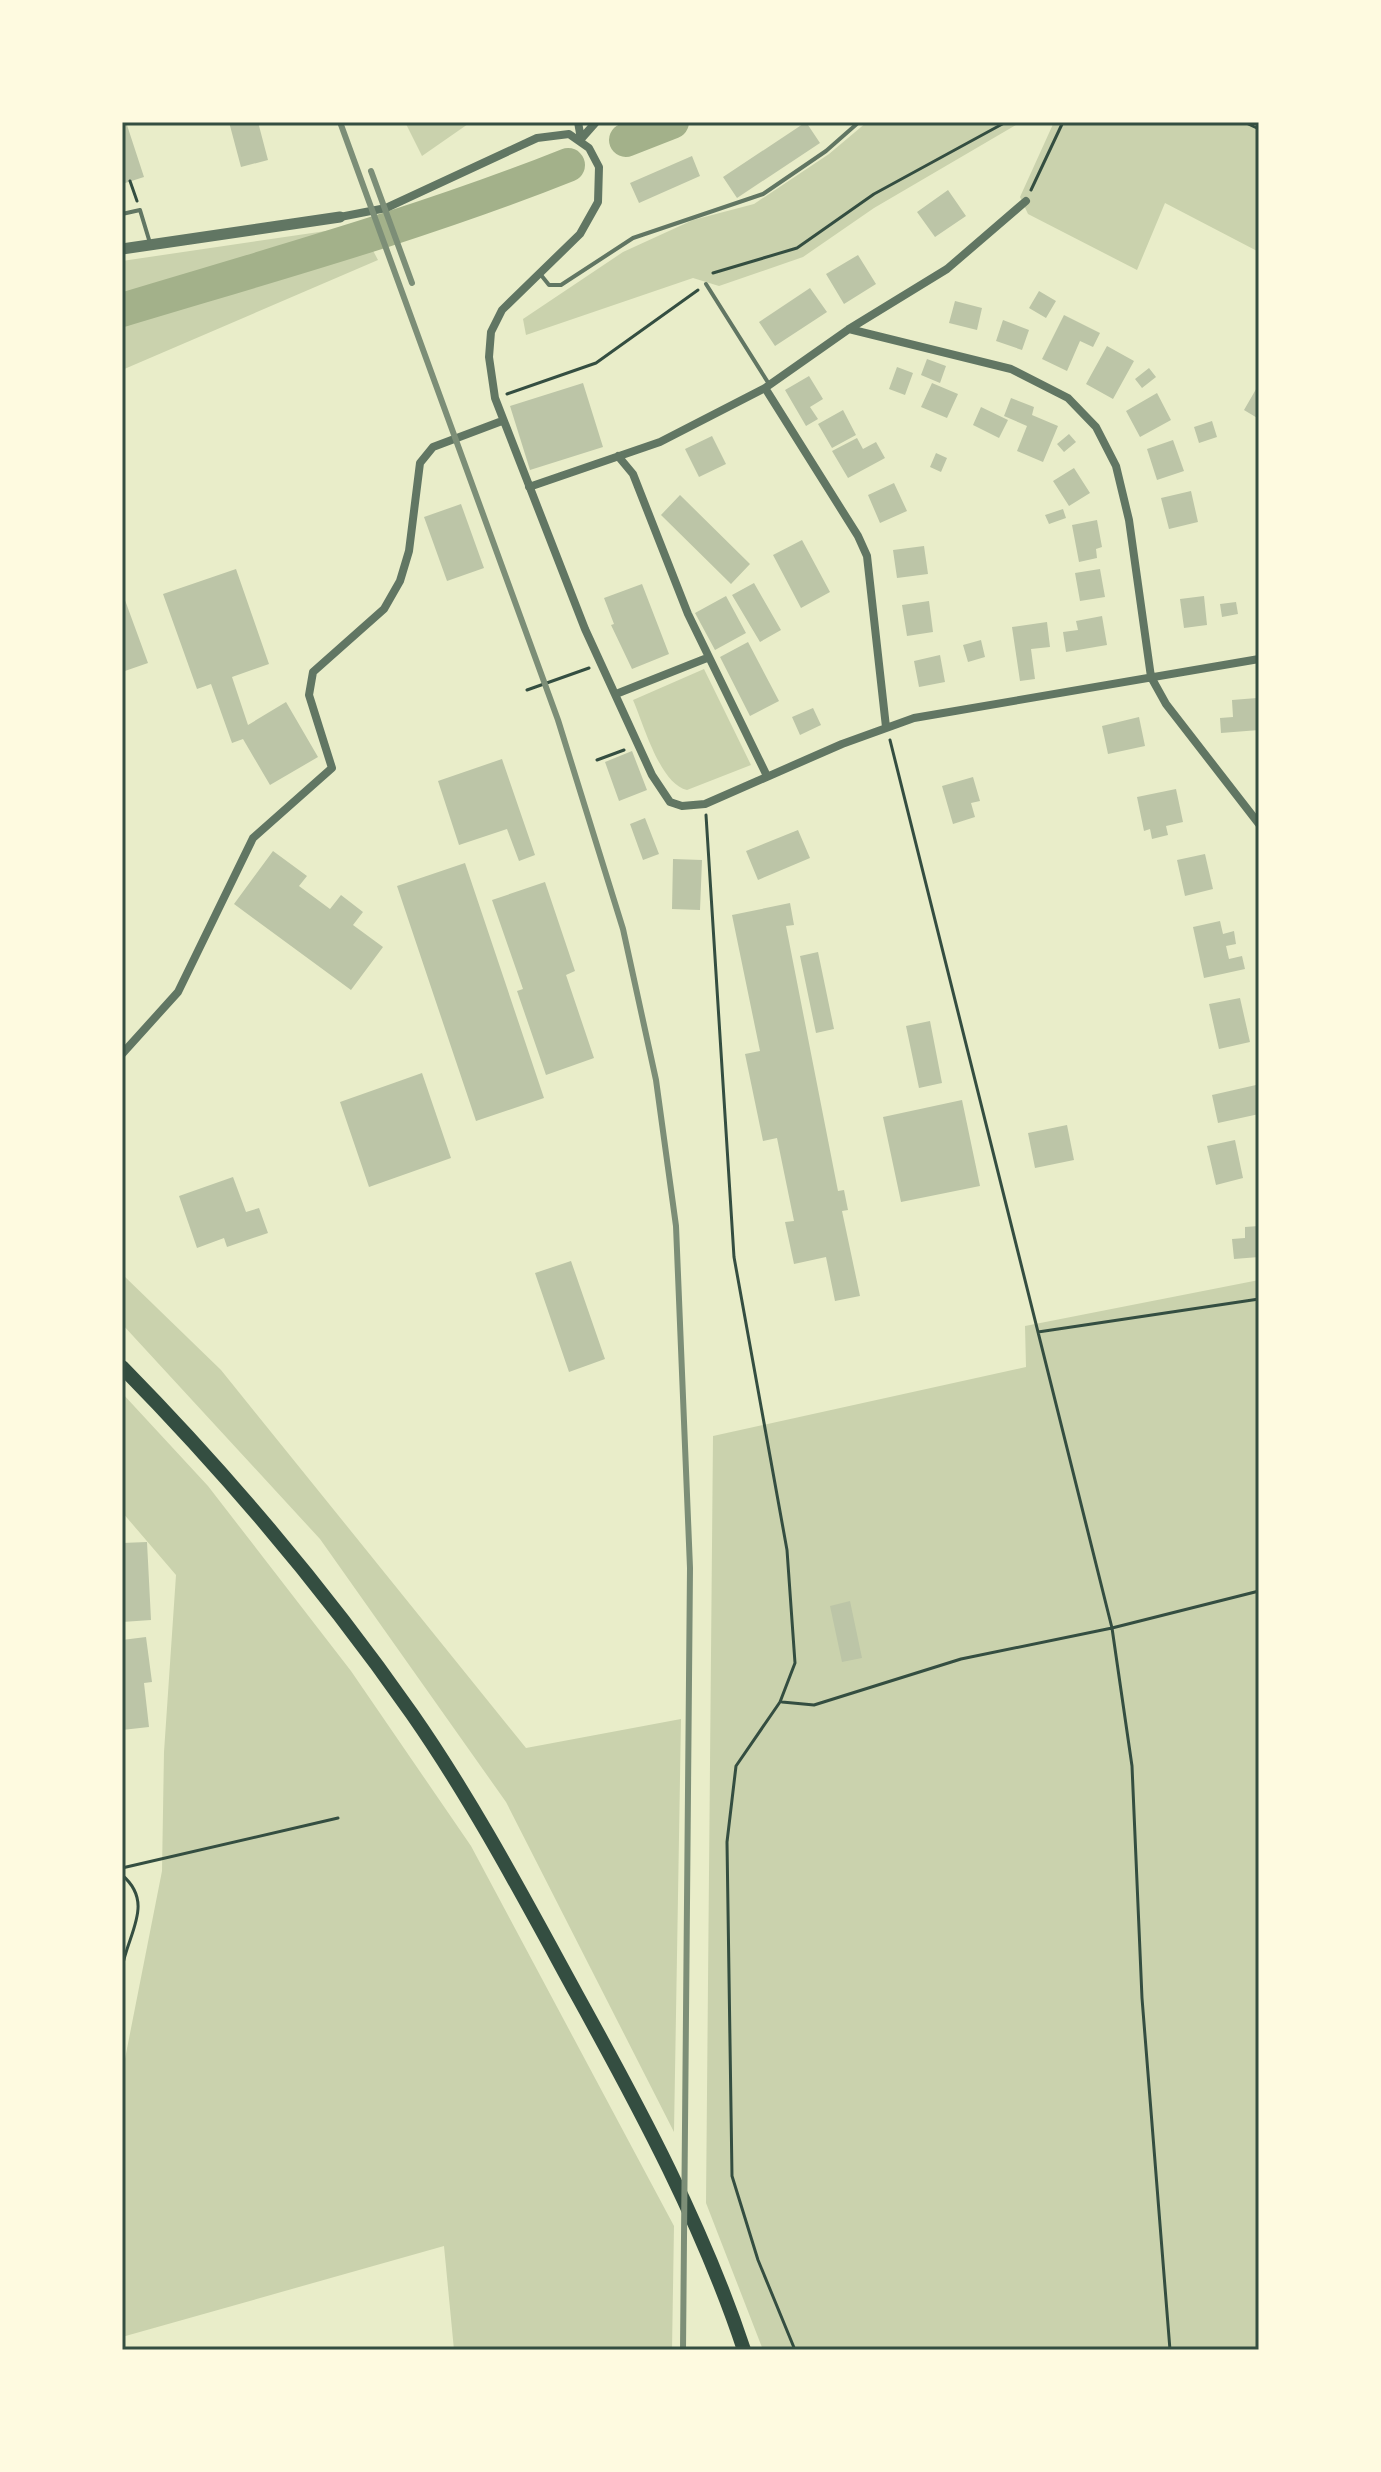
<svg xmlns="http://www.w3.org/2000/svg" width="1381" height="2472" font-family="'Noto Sans',sans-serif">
	<rect width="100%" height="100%" fill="#e9edc9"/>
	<path fill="#cad2ad" d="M405 122H467L468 124 422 156Z
		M867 122H1021L874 208 803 257 719 286 693 278 526 335 523 319 623 252 693 220 754 204 829 154Z
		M1054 122H1259V252L1165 203 1137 270 1028 214 1020 197Z
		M360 226 378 260 122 370V261Z
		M704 669 751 765 687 790C660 784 644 725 633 700Z
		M122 1274 221 1370 526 1748 681 1719 674 2132 506 1802 320 1539 122 1324Z
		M1259 1280V2350H763L706 2203 713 1436 1026 1367 1025 1326Z
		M122 1393 208 1486 351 1671 471 1846 674 2226 672 2350H454L444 2246 122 2337V2074L162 1871 164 1752 176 1575 122 1512Z"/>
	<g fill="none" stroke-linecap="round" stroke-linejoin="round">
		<path stroke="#a3b18a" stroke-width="34" d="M626 140 672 122
			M122 310C271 265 423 223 568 165"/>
	</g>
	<path fill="#bcc5a7" d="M122 122H126L144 177 122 184Z
		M229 122H258L268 160 241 167Z
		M806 122 820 143 737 198 723 177Z
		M692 156 700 176 639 203 630 183Z
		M948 190 966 216 935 237 917 212Z
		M858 255 876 284 844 304 826 274Z
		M810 288 827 312 775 346 759 322Z
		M1039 291 1056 301 1046 318 1029 308Z
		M955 301 982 308 977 330 949 323Z
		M1064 315 1100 333 1093 347 1080 341 1067 371 1042 359Z
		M1003 320 1029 330 1022 350 996 341Z
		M1107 346 1134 361 1113 399 1086 384Z
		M927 359 946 366 940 383 921 375Z
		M897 367 913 373 905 395 889 389Z
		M1149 368 1156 377 1142 388 1135 379Z
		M809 376 823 399 810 407 818 419 806 426 785 390Z
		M583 383 603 447 530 470 510 406Z
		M932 383 958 394 947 418 921 407Z
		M1259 384V419L1244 410Z
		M1157 393 1171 420 1140 437 1126 411Z
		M1011 398 1034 407 1032 415 1058 426 1043 462 1017 451 1027 426 1004 416Z
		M981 407 1008 420 999 438 973 425Z
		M843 410 856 435 832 448 818 424Z
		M1212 421 1217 437 1199 443 1194 427Z
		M1069 434 1076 442 1064 452 1057 444Z
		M712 436 726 464 699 477 685 449Z
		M857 438 863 449 876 442 885 458 848 478 832 451Z
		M1173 440 1184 471 1157 480 1147 449Z
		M936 453 947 458 941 472 930 467Z
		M1074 468 1090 493 1069 506 1053 481Z
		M894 483 907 511 880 523 868 495Z
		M1191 491 1198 522 1169 529 1161 498Z
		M680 495 750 564 731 584 661 515Z
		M461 504 484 568 447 581 424 517Z
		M1063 509 1066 518 1049 524 1045 515Z
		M1097 520 1102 547 1096 549 1097 558 1079 562 1072 525Z
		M802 540 830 592 801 608 773 555Z
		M924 546 928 574 897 578 893 550Z
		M236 569 269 664 232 677 248 725 286 702 318 757 270 785 243 739 232 743 211 684 197 689 163 594Z
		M1100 569 1105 597 1080 601 1075 573Z
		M754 583 781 630 760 642 732 595Z
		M642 584 669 654 632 669 611 625 614 624 604 598Z
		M122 592 148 663 122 672Z
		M726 596 746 633 715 650 695 613Z
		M1204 596 1207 625 1184 628 1180 599Z
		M929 601 933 632 907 636 902 605Z
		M1236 602 1238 614 1222 617 1220 604Z
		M1102 616 1107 645 1066 652 1063 632 1078 630 1076 621Z
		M1047 622 1050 647 1031 649 1035 679 1020 681 1012 627Z
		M981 640 985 657 968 662 963 645Z
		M748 642 779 701 750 716 720 657Z
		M940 655 945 682 919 687 914 661Z
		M1257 698 1259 730 1221 733 1220 718 1233 717 1232 700Z
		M813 708 821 725 800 735 792 717Z
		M1139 717 1145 746 1108 754 1102 726Z
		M632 751 647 790 619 801 605 762Z
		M502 759 535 855 519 861 507 829 459 845 438 781Z
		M973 777 980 801 971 803 975 817 953 824 942 786Z
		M1176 789 1183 822 1166 826 1168 835 1152 839 1150 829 1144 831 1137 797Z
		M645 818 659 854 643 860 630 824Z
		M798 830 810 858 758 880 746 851Z
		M273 851 307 876 299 886 330 909 341 895 363 912 353 925 383 947 351 990 234 904Z
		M1205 854 1213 889 1185 896 1177 860Z
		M673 859 702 860 700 910 672 909Z
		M465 863 544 1098 476 1121 397 886Z
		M545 882 575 971 566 975 594 1058 546 1075 517 991 523 989 492 900Z
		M790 903 794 925 786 926 838 1191 844 1190 848 1210 842 1211 860 1296 835 1301 826 1257 794 1264 785 1222 794 1221 777 1138 763 1141 745 1054 760 1051 732 915Z
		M1220 921 1223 934 1234 931 1236 944 1226 946 1229 959 1242 956 1245 969 1204 978 1193 927Z
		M818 952 834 1029 816 1033 800 956Z
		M1240 998 1250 1042 1219 1049 1209 1004Z
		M930 1021 942 1083 919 1088 906 1026Z
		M422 1073 451 1158 369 1187 340 1102Z
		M1256 1085 1259 1114 1218 1123 1212 1095Z
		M962 1100 980 1186 901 1202 883 1117Z
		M1067 1125 1074 1160 1035 1168 1028 1133Z
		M1235 1140 1243 1178 1216 1185 1207 1146Z
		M233 1177 246 1212 259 1208 268 1233 227 1247 224 1238 197 1248 179 1196Z
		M1259 1226V1257L1234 1259 1232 1239 1245 1238V1227Z
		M571 1261 605 1359 569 1372 535 1273Z
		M147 1542 151 1620 122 1622V1543Z
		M850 1601 862 1658 842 1662 830 1606Z
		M146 1637 152 1682 144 1683 149 1727 122 1730V1640Z"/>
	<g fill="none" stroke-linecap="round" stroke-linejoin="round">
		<path stroke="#344e41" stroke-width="3" d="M1244 122 1259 129
			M130 181 137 201
			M1031 190 1063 122
			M713 273 797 248 874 194 1006 122
			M507 394 596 363 698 290
			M527 690 589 668
			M890 740 1112 1628 1132 1766 1142 1998 1170 2350
			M597 760 624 750
			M706 815 734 1257 787 1550 795 1663 780 1702 736 1766 727 1842 732 2176 758 2260 795 2350
			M1038 1332 1259 1299
			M782 1702 814 1705 961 1659 1112 1628 1259 1591
			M122 1868 338 1818
			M122 1875C155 1903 128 1933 122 1968"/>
		<path stroke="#617663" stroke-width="4" d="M122 214 140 210 150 243
			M541 275 549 285H561L633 238 763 194 826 151 859 122
			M706 284 769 384"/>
		<path stroke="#617663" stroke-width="8" d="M578 122 581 139
			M581 139 596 122
			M340 217 386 208 537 138 569 134 589 148 599 167 598 202 580 234 502 310 491 332 489 357 495 398 585 629 652 775 670 802 682 806 705 804 842 744 914 718 1259 659
			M849 329 1011 369 1068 398 1096 427 1116 466 1129 520 1151 677 1166 704 1259 824
			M765 388 858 536 867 556 886 727
			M618 456 633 474 688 614 767 776
			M529 487 660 442 765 388 849 329 947 269 1026 201
			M616 694 707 658
			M122 1054 178 992 253 838 332 768 309 695 313 672 384 609 400 581 409 551 420 463 433 447 502 421"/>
		<path stroke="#617663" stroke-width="11" d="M122 249 340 217"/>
		<path stroke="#344e41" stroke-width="14" d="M122 1367C227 1474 326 1591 412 1714 474 1803 525 1900 577 1995 640 2109 703 2226 744 2350"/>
		<path stroke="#7c8e77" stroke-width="6" d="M340 122 558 720 623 929 656 1080 676 1226 690 1568 683 2350
			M371 171 412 283"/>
	</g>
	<rect width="1381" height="2472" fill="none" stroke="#fefae0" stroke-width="248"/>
	<rect x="124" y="124" width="1133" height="2224" fill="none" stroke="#344e41" stroke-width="3"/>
</svg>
